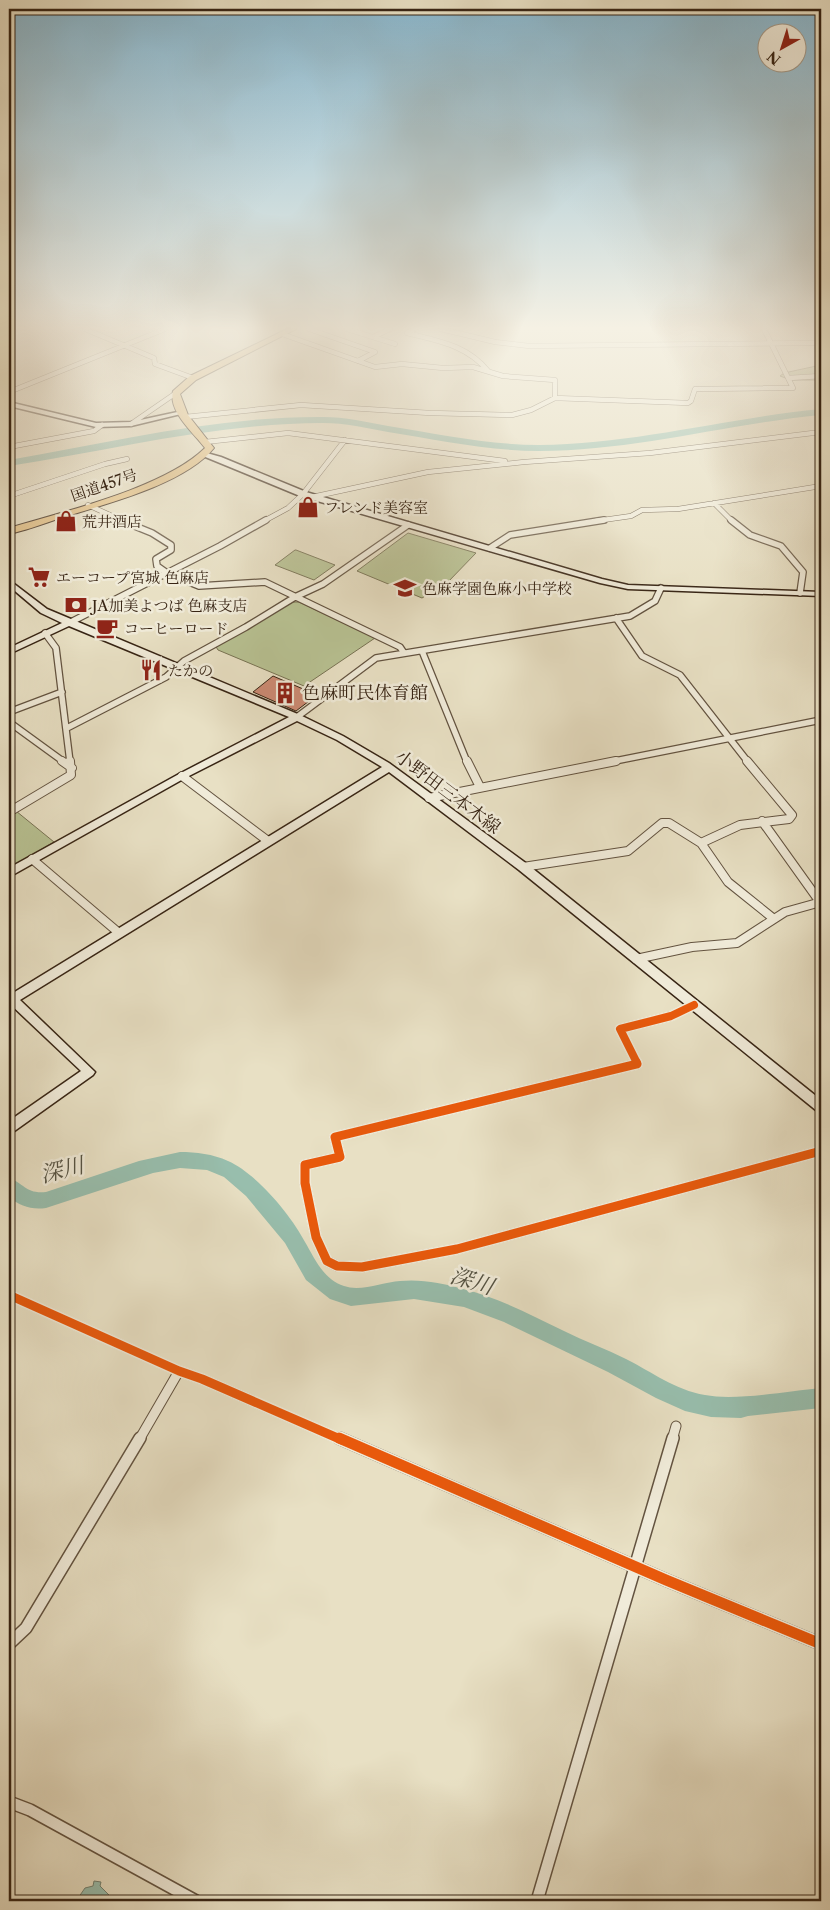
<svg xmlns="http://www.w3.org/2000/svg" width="830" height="1910" font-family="'Libre Caslon Text','Noto Serif JP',serif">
	<rect width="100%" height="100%" fill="#e8e0c4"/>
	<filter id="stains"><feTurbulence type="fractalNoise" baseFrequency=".004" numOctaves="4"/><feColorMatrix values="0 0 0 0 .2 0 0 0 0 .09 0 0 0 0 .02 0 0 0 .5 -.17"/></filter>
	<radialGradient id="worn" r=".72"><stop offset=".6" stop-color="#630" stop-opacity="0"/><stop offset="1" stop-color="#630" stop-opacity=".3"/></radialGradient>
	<path fill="#b8c293" stroke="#787354" d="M821 365V380H791L780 376 784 373Z
		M408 533 476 553 447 583 422 598 357 571Z
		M295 550H296L335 565 314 580 275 565Z
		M293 602H299L375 638 304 686 218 650 215 645Z
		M16 811 54 842 9 868V815Z"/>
	<path fill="#98bead" stroke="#718070" d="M94 1881 101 1882 100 1886 110 1896V1901H76L85 1888 93 1886Z"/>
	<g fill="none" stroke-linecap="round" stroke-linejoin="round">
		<path fill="#98bead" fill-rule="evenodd" d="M821 409V415C727 424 634 451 539 451 489 451 438 440 388 432 367 428 345 423 323 423 216 423 113 450 9 466V460C112 442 217 416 323 417 345 417 367 422 388 426 438 434 489 445 539 445 635 444 727 418 821 409Z
			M180 1152C196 1152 213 1154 228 1161 256 1173 291 1215 305 1242 315 1259 323 1279 344 1286 361 1292 383 1282 400 1281 421 1279 443 1283 463 1289 499 1298 531 1315 564 1331 584 1341 606 1349 626 1359 652 1372 675 1390 705 1395 736 1401 788 1391 821 1388V1408L748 1416 741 1418 711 1417 685 1411 656 1398 608 1372 504 1322 464 1307 414 1299 351 1306 330 1299 306 1280 285 1243 246 1196 224 1177 207 1170 180 1168 153 1173 46 1208C31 1210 20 1206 9 1197V1178C25 1184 26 1194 46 1192L139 1161Z"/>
	</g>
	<path fill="#cd8b74" stroke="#372414" d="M273 676 317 695 296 711 253 692Z"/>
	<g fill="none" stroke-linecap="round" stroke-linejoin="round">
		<g stroke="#635340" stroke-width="5.5">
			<path id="street-far4" d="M85 329 154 358 155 364 193 378
				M309 329 375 352 358 361
				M347 329 395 344
				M415 329 407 333C438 341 467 345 488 371
				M441 329 495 342 529 346 821 343
				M282 334 375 367 402 364 443 368 473 367 503 376 555 380V398
				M373 337 390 329
				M789 378 821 376
				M9 392 165 329
				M185 417 301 405 430 413 512 415 531 410 555 398 688 403 691 401 695 389 793 388 764 329
				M131 424 176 393
				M205 442 288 433 505 461
				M9 447 94 431 102 425
				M9 496 105 464 127 459
				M312 497 428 472 524 462 650 453 821 432
				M714 503 732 521
				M88 505 123 521
				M264 521 288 508 303 494 345 440
				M596 521 631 516 642 510 678 509 821 486"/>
		</g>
		<g stroke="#635340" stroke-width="8">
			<path id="street-far3" d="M120 520 152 533 171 545V550L156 559 157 566 167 573 199 586 265 582 400 647 404 653
				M731 520 750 535 781 546 803 572 800 593
				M490 548 510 535 604 520
				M616 618 642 656 680 675 748 762
				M69 623 220 546 266 520
				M45 633 56 648 70 762
				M422 651 467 762
				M9 712 62 692
				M297 717 376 658 630 616 655 601 661 588
				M9 722 64 762
				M67 728 166 677 184 661 246 627 295 597 323 584 408 525
				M610 762 821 720"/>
		</g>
		<g stroke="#635340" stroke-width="10">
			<path id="street-far2" d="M62 761 72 768
				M467 761 480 787
				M182 776 268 841
				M429 798 616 761
				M9 812 71 775 70 761
				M762 821 820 902
				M701 843 740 825 789 819 792 815 747 761
				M32 859 119 933
				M523 867 628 851 662 823H669L701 843 728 882 774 919
				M636 959 692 947 737 943 785 912 821 902
				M637 1063 620 1029 671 1016 694 1005"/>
		</g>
		<g stroke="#635340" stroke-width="11">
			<path id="street-far1" d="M636 1062 637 1064 335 1137 340 1157 305 1165V1183L316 1237 327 1261 337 1266 362 1267 457 1249 821 1151
				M9 1295 179 1371 202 1379 342 1440
				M139 1440 179 1371
				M672 1440 676 1426"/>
		</g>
		<g stroke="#635340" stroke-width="14">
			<path id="street" d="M339 1438 666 1580 821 1644
				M9 1644 26 1628 140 1438
				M9 1802 30 1810 196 1901
				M537 1901 673 1438"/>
		</g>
		<g stroke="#372414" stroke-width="3">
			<path id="secondary" d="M9 402 96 423 131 422 182 411 185 413 131 426 96 427 9 406Z
				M203 452 221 457 306 492 602 579 628 585 821 592V596L628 589 600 583 300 496 203 456Z
				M9 580 47 609 300 715 343 736 389 763 527 864 821 1100V1112L817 1111 519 870 389 772 20 1000 95 1072 93 1075 13 1132 9 1133V1121L81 1071 9 1003V992L13 993 382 767 337 740 297 721 185 778 9 877V868L179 774 289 717 69 626 9 654V648L62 623 41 613 9 586Z"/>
		</g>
		<g stroke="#372414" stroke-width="2">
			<path id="highway" d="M287 329H296L196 380 180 394 188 415 214 448C186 483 110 503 67 516 48 522 28 530 9 534V528C65 511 164 488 205 448 194 433 168 412 173 391L190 376Z"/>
		</g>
		<use href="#street-far4" stroke="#f0ebd9" stroke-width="4.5"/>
		<use href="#street-far3" stroke="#f0ebd9" stroke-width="5.5"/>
		<use href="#street-far2" stroke="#f0ebd9" stroke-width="8"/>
		<use href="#street-far1" stroke="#f0ebd9" stroke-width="9"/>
		<use href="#street" stroke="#f0ebd9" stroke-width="11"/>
		<use href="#secondary" fill="#f0ebd9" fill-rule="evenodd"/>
		<use href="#highway" fill="#e4c082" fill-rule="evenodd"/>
		<g stroke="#f0ebd9" stroke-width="11">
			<path id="cycleway-far2" d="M637 1063 620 1029 671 1016 694 1005"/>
		</g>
		<g stroke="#f0ebd9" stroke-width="12">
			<path id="cycleway-far1" d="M636 1062 637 1064 335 1137 340 1157 305 1165V1183L316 1237 327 1261 337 1266 362 1267 457 1249 821 1151
				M9 1295 179 1371 202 1379 342 1440"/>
		</g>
		<g stroke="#f0ebd9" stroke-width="14">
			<path id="cycleway" d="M339 1438 666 1580 821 1644"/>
		</g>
		<use href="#cycleway-far2" stroke="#e8590c" stroke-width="8"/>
		<use href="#cycleway-far1" stroke="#e8590c" stroke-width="9"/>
		<use href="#cycleway" stroke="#e8590c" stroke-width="11"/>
	</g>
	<linearGradient id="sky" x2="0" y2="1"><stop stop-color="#88b8d0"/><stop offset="0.55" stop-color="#f5f1e4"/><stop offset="1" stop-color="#f5f1e4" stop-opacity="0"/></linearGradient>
	<rect width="830" height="596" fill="url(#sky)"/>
	<defs>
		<g id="shop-bare" transform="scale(1.725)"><path d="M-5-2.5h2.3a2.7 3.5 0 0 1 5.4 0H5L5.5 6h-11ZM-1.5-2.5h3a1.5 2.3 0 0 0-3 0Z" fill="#8f2418" stroke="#f0ebd9" stroke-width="2.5" paint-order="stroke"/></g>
		<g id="supermarket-bare" transform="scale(1.725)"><path d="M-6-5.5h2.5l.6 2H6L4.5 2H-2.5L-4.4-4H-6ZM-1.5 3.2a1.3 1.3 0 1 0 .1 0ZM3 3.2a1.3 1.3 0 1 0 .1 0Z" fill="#8f2418" stroke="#f0ebd9" stroke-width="2.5" paint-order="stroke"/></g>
		<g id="school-bare" transform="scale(1.725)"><path d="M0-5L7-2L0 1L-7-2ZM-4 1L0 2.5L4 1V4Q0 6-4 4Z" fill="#8f2418" stroke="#f0ebd9" stroke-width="2.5" paint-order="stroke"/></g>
		<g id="bank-bare" transform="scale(1.725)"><path d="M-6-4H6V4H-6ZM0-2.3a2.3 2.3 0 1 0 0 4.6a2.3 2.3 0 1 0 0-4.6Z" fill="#8f2418" stroke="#f0ebd9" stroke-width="2.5" paint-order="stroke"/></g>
		<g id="cafe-bare" transform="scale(1.725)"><path d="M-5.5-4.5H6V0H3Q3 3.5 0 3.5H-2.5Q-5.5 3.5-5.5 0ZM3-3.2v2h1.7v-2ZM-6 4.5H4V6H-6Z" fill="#8f2418" stroke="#f0ebd9" stroke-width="2.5" paint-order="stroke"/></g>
		<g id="restaurant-bare" transform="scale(1.725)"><path d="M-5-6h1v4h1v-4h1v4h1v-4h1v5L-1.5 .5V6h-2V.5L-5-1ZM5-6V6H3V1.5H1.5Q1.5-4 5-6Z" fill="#8f2418" stroke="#f0ebd9" stroke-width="2.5" paint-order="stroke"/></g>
		<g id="building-bare" transform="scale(1.725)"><path d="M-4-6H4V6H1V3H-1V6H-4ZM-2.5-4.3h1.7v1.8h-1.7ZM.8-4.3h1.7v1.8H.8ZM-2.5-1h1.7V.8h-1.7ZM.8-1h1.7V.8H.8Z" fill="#8f2418" stroke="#f0ebd9" stroke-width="2.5" paint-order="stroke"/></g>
	</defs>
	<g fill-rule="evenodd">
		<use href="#shop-bare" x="308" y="507"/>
		<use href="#shop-bare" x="66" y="521"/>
		<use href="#supermarket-bare" x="39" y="577"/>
		<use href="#school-bare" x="405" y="588"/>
		<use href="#bank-bare" x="76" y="605"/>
		<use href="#cafe-bare" x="107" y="628"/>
		<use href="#restaurant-bare" x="151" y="670"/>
		<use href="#building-bare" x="285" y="693"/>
	</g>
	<g text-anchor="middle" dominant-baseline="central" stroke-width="5" stroke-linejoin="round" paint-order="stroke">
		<g font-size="15" fill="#372414" stroke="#f0ebd9">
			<text transform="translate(104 485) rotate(-19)">国道457号</text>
		</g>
		<g font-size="15" fill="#372414" stroke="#f0ebd9" text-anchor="start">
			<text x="324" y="507">フレンド美容室</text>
			<text x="82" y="521">荒井酒店</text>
			<text x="56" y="577">エーコープ宮城 色麻店</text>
			<text x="422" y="588">色麻学園色麻小中学校</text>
			<text x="92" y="605">JA加美よつば 色麻支店</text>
			<text x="124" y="628">コーヒーロード</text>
			<text x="168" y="670">たかの</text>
		</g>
		<g font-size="18" fill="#372414" stroke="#f0ebd9" text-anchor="start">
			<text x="302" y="693">色麻町民体育館</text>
		</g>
		<g font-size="18" fill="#372414" stroke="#f0ebd9">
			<text transform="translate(448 792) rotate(37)">小野田三本木線</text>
		</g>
		<g font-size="22" font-style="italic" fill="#545242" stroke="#f0ebd9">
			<text transform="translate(62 1170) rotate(-14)">深川</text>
			<text transform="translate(472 1281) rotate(17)">深川</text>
		</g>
	</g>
	<rect width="830" height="1910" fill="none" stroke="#e8e0c4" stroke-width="30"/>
	<rect x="10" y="10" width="810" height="1890" fill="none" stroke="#372414" stroke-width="2.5"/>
	<rect x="15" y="15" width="800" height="1880" fill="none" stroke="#372414"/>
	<g transform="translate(782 48) rotate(219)"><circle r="24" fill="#f0ebd9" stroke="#a69b8a"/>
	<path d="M0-4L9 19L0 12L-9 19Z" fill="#8f2418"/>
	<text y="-8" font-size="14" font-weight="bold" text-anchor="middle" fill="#372414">N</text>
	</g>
	<rect width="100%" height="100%" filter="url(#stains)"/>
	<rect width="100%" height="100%" fill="url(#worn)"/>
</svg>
